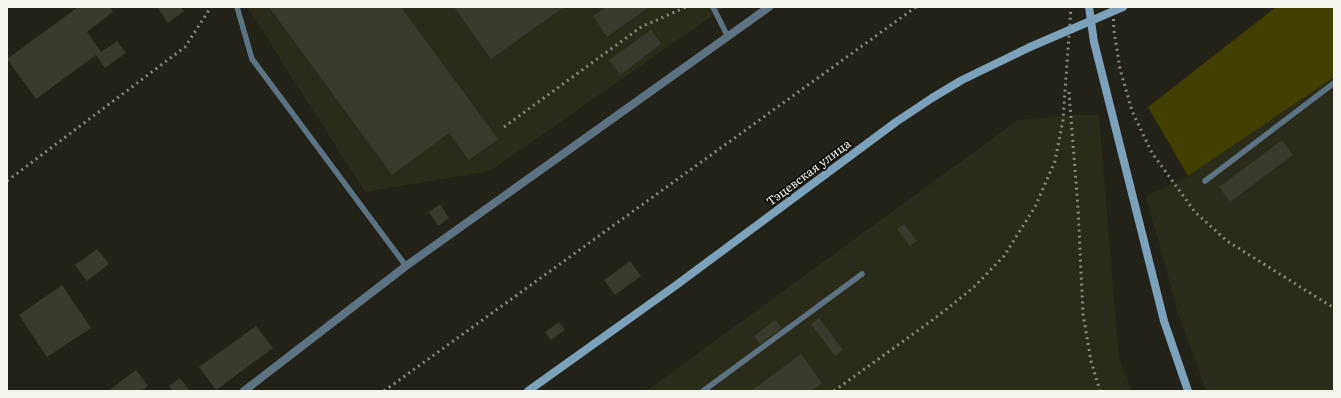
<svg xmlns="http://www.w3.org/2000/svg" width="1341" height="398" font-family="Literata,serif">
	<rect width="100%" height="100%" fill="#222218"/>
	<path fill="#2b2b1a" d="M247 7H725L490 171 365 192Z
		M1333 78 1334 79V391H1206L1178 313 1146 196 1188 176Z
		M1074 115H1099L1119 359 1132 391H646L1018 120Z"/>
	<path fill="#424000" d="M1276 7H1334V79L1333 78 1188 176 1148 107Z"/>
	<path fill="#3a3a2f" d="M78 7H110L113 12 87 32 101 52 117 41 126 53 105 68 96 55 36 99 7 59Z
		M157 7H181L184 11 168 23Z
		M269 7H401L498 139 469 160 449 133 392 175Z
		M454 7H564L491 59Z
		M606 7H649L607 37 593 16Z
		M651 30 661 44 620 75 609 60Z
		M1282 140 1293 155 1230 202 1219 187Z
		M440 204 449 218 438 226 429 212Z
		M904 224 917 241 910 246 897 229Z
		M97 249 109 264 87 281 75 265Z
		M630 261 641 276 615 295 604 280Z
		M62 285 91 328 47 357 19 315Z
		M819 318 843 350 835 356 811 324Z
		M775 320 782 328 760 344 754 336Z
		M559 322 565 330 551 340 545 332Z
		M256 326 273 348 216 390 199 367Z
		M801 354 822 383 811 391H751Z
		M136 370 148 386 141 391H108Z
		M180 378 190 391H173L169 386Z"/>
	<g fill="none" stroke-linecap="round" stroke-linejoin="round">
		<path stroke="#5c7383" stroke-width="5.5" d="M237 7 252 59 406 266
			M713 7 728 37
			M1205 181 1334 83
			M703 391 862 274"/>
		<path stroke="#5c7383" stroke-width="8" d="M244 391 406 266 769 7"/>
		<path stroke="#7ca1bb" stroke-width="8" d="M1089 7 1094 42 1164 321 1188 391
			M528 391 675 286 896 122 932 98 962 80 1030 47"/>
		<path stroke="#888880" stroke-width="3" stroke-dasharray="2 4" stroke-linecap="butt" d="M1113 7 1114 31 1120 69 1132 111 1152 153 1195 212 1227 241 1334 308
			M1069 92 1078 208 1083 314 1091 361 1100 391
			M504 127 641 27 686 7
			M7 181 185 47 211 7
			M384 391 916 7
			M834 391 934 319 973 288 1004 256 1035 207 1055 161 1063 120 1071 7"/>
		<path stroke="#7ca1bb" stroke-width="8" d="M1030 47 1123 7"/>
	</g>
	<g text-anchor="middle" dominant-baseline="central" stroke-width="3.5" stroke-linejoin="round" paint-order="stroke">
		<g font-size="12" fill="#f4f4ed" stroke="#0c0c07">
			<text transform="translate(808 172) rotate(-37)">Тэцевская улица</text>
		</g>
	</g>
	<rect width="1341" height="398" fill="none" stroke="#f4f4ed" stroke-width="16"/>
</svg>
